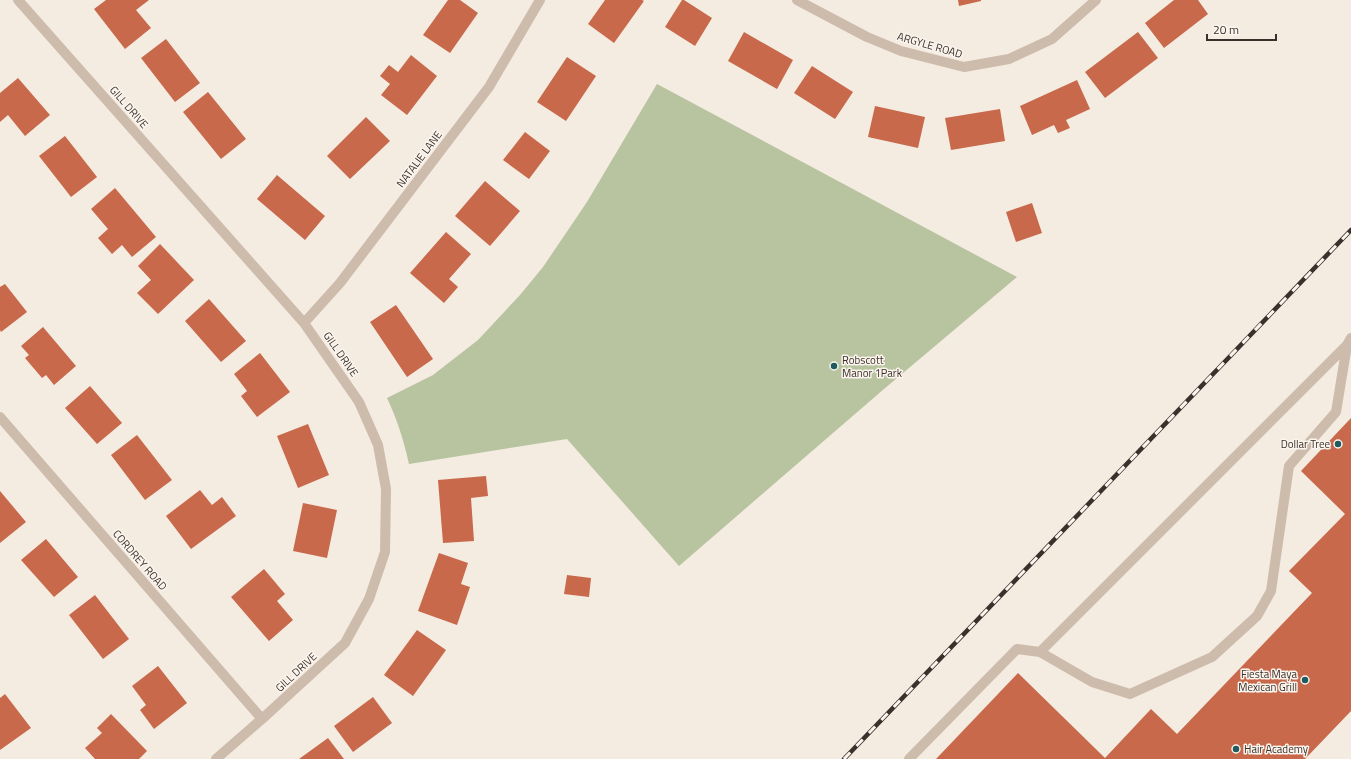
<svg xmlns="http://www.w3.org/2000/svg" width="1351" height="759" font-family="'Titillium Web',sans-serif">
	<rect width="100%" height="100%" fill="#f4ebe1"/>
	<path fill="#b8c4a0" d="M657 84 1017 277 884 389 679 566 567 439 409 464C404 441 397 419 387 398L433 375 478 340 520 295 543 267 587 202Z"/>
	<path fill="#c8694b" d="M106 0H149L136 10 151 28 125 49 94 9Z
		M448 0H460L478 13 450 53 423 35Z
		M605 0H642L644 1 614 43 588 24Z
		M682 0H684L712 18 695 46 665 27Z
		M958 0H981V1L959 6Z
		M1174 0H1198L1208 14 1164 48 1145 23Z
		M744 32 793 60 777 89 728 61Z
		M1138 32 1158 58 1105 98 1085 72Z
		M166 39 200 83 175 102 141 58Z
		M411 55 437 76 407 115 381 95 390 84 380 76 389 65 398 72Z
		M567 57 596 76 566 121 537 102Z
		M812 66 853 92 835 119 794 93Z
		M18 78 50 115 25 136 8 115 0 122V93Z
		M1077 80 1090 109 1066 120 1070 128 1058 133 1054 125 1032 135 1020 106Z
		M208 92 246 139 221 159 183 112Z
		M875 106 925 117 918 148 868 137Z
		M1000 109 1005 141 951 150 945 118Z
		M366 117 390 141 350 179 327 156Z
		M525 132 550 151 529 179 503 160Z
		M65 136 97 177 71 197 39 156Z
		M277 175 325 216 305 240 257 199Z
		M485 181 520 211 490 246 455 216Z
		M115 188 156 237 132 257 122 245 112 254 98 238 108 229 91 209Z
		M1032 203 1042 233 1016 242 1006 212Z
		M446 232 471 254 449 279 458 287 444 303 410 273Z
		M160 244 194 280 158 314 137 293 151 280 138 266Z
		M5 284 27 312 1 332 0 330V287Z
		M209 299 246 341 221 362 185 321Z
		M396 305 433 359 407 377 370 322Z
		M43 327 76 366 54 385 46 375 42 378 25 358 29 355 21 346Z
		M260 353 290 392 257 417 241 396 247 391 234 374Z
		M90 386 122 423 97 444 65 408Z
		M1351 418V711L1305 759H936L1018 673 1105 758 1151 709 1177 734 1312 593 1289 571 1345 514 1301 471Z
		M308 424 329 475 298 488 277 436Z
		M137 435 172 480 145 500 111 455Z
		M486 476 488 496 471 498 474 541 443 543 438 480Z
		M200 490 212 505 222 497 236 516 191 549 166 516Z
		M0 491 26 522 0 543Z
		M303 503 337 510 327 558 293 551Z
		M46 539 78 577 54 597 21 560Z
		M439 553 468 563 461 584 470 587 457 625 418 611Z
		M264 569 285 594 277 601 293 620 269 641 231 597Z
		M567 575 591 578 589 597 564 594Z
		M95 595 129 639 103 659 69 615Z
		M417 630 446 650 413 696 384 675Z
		M158 666 187 703 154 729 140 710 146 705 132 686Z
		M5 694 31 728 0 750V698Z
		M373 697 392 723 353 752 334 726Z
		M111 714 147 751 139 759H95L85 748 102 733 97 728Z
		M328 738 344 759H299Z"/>
	<g fill="none" stroke-linecap="round" stroke-linejoin="round">
		<path stroke="#cdbbac" stroke-width="10" d="M18 0 304 323 359 402 378 445 386 489 385 552 369 599 345 643 262 719 216 759
			M797 0 867 37 901 51 964 67 1009 59 1052 39 1096 0
			M304 323 340 283 489 87 540 0
			M0 417 262 719
			M1040 652 1347 345
			M909 759 1017 649 1040 652 1092 682 1130 694 1212 657 1257 616 1271 591 1289 466 1336 412 1347 345 1351 338"/>
		<g stroke="#3b302b" stroke-width="4.5">
			<path id="rail" d="M844 759 1351 230"/>
		</g>
		<use href="#rail" stroke="#fbf5ee" stroke-width="3" stroke-dasharray="9" stroke-linecap="butt"/>
	</g>
	<g fill="#1f5a5e" stroke="#fbf5ee" stroke-width="1.5">
		<circle cx="834" cy="366" r="4"/>
		<circle cx="1338" cy="444" r="4"/>
		<circle cx="1305" cy="680" r="4"/>
		<circle cx="1236" cy="749" r="4"/>
	</g>
	<g text-anchor="middle" dominant-baseline="central" stroke-width="3" stroke-linejoin="round" paint-order="stroke">
		<g font-size="11" fill="#3b302b" stroke="#fbf5ee">
			<text transform="translate(930 45) rotate(16)">ARGYLE ROAD</text>
			<text transform="translate(129 107) rotate(49)">GILL DRIVE</text>
			<text transform="translate(419 159) rotate(-53)">NATALIE LANE</text>
			<text transform="translate(341 354) rotate(55)">GILL DRIVE</text>
			<text transform="translate(140 560) rotate(49)">CORDREY ROAD</text>
			<text transform="translate(296 672) rotate(-43)">GILL DRIVE</text>
		</g>
		<g font-size="11" fill="#3b302b" stroke="#fbf5ee" text-anchor="start">
			<text x="842" y="360">Robscott<tspan x="842" dy="13">Manor 1Park</tspan></text>
			<text x="1330" y="444" text-anchor="end">Dollar Tree</text>
			<text x="1297" y="674" text-anchor="end">Fiesta Maya<tspan x="1297" dy="13">Mexican Grill</tspan></text>
			<text x="1244" y="749">Hair Academy</text>
		</g>
	</g>
	<path d="M1207 34v6h69v-6" fill="none" stroke="#3b302b" stroke-width="2"/>
	<text x="1213" y="34" font-size="12" fill="#3b302b" stroke="#fbf5ee" stroke-width="3" paint-order="stroke">20 m</text>
</svg>
